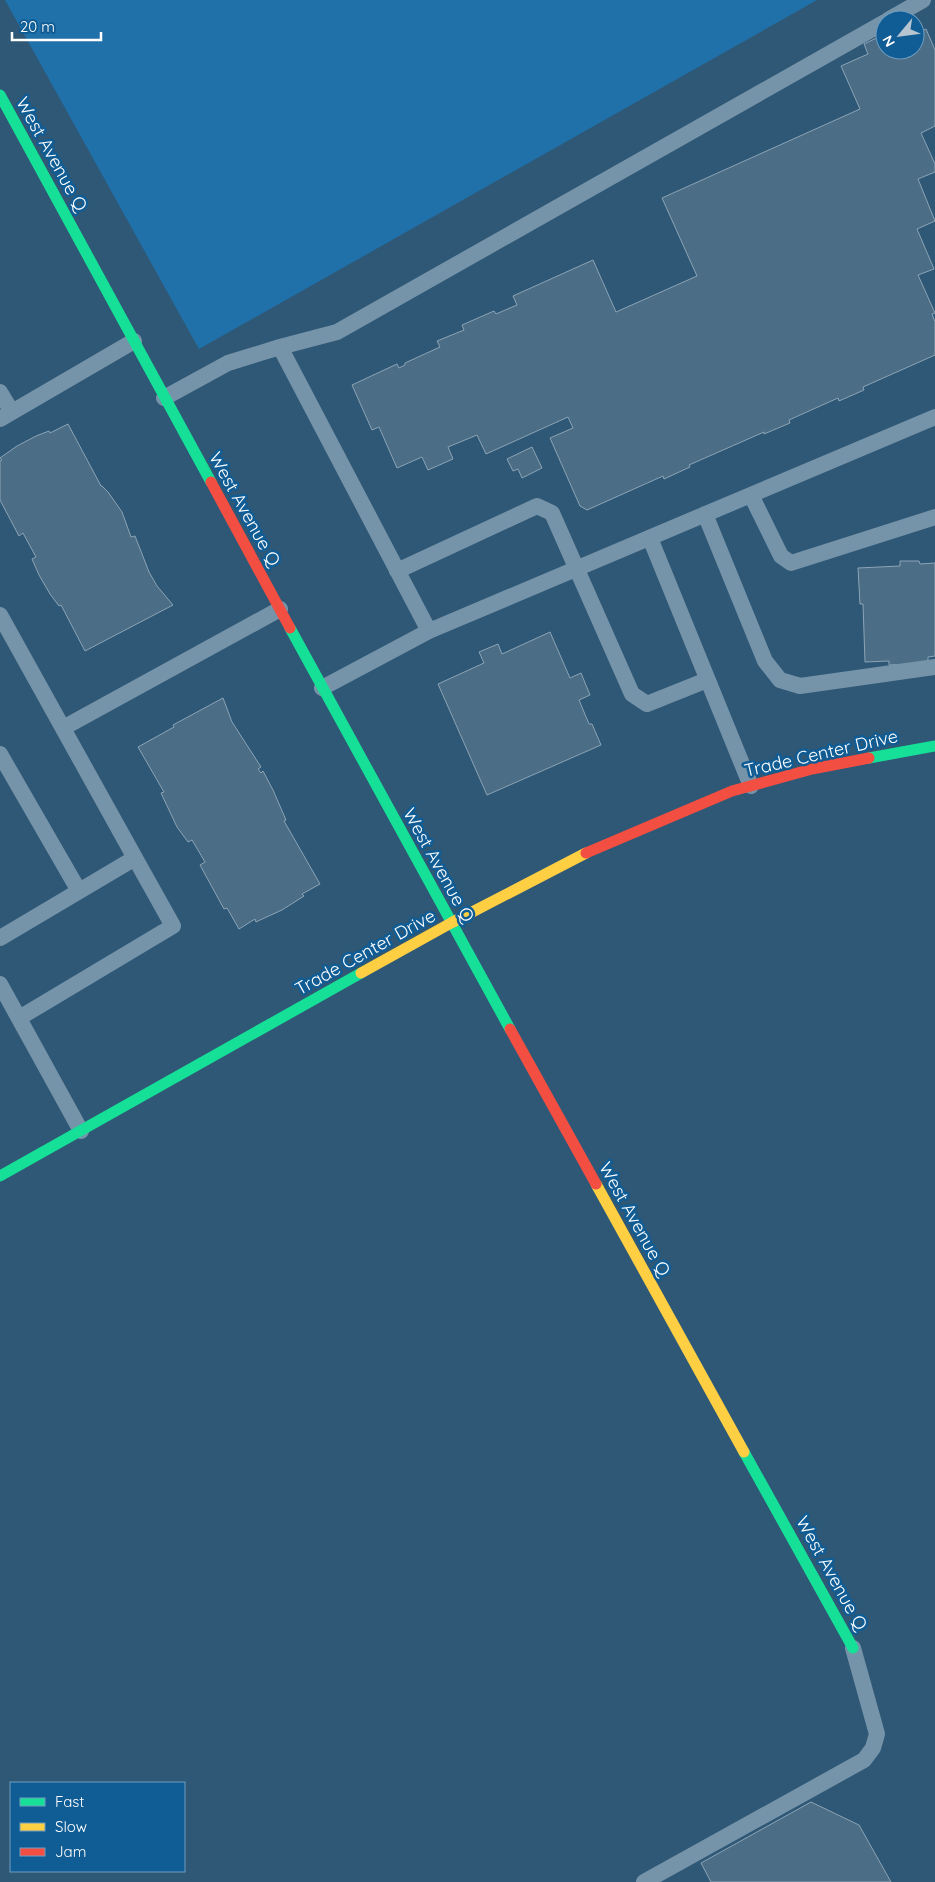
<svg xmlns="http://www.w3.org/2000/svg" width="935" height="1882" font-family="Quicksand,sans-serif">
	<rect width="100%" height="100%" fill="#2e5876"/>
	<path fill="#2071aa" d="M5 0H817L199 349Z"/>
	<path fill="#4b6d85" stroke="#8ca4b6" d="M926 29 935 50V126L921 133 935 164V172L918 179 935 221 917 229 934 269 918 275 935 313 932 314 935 322V355L863 387 864 390 839 401 838 398 789 420 790 423 764 434V432L689 465 690 467 664 479 663 476 587 510 580 506 550 438 573 428 568 417 486 454 477 435 448 447 453 459 428 470 422 457 397 468 379 427 372 430 352 385 397 364 399 368 405 365V363L440 347 437 341 464 330 462 325 494 311 496 314 517 305 513 296 593 260 616 312 697 276 662 198 860 109 841 66 868 54 864 44 885 34V50H915V34Z
		M68 424 101 486H102L108 492 122 512 131 537 135 536 149 572 157 586 173 605 85 651 61 605 59 606 50 594 39 575 32 559 36 557 23 533 19 536 0 500V461L2 460 0 458 17 446 36 436 49 431 50 433Z
		M532 447 542 468 522 478 518 469 513 471 507 459Z
		M900 561H919L920 564 935 563V656L928 657V663L889 665V661L865 662 863 604H860L858 568 900 566Z
		M550 632 570 678 581 673 590 695 579 700 589 724H592L601 745 487 795 438 684 484 663 479 652 498 644 502 654Z
		M223 698 232 722 261 767 258 769 261 773 263 771 273 790 286 820 284 821 320 884 302 894 304 896 282 910 260 920 256 922 255 919 239 929 227 908 224 909 200 865 205 862 192 840 188 842 177 827 161 793 164 792 138 747 174 727 173 725Z
		M811 1802 859 1825 891 1882H711L701 1863Z"/>
	<g fill="none" stroke-linecap="round" stroke-linejoin="round">
		<path stroke="#7694a9" stroke-width="16" d="M888 20 923 0
			M280 347 429 631
			M0 392 12 412
			M164 398 228 363 280 347 337 332 885 22
			M0 419 134 341
			M751 495 781 556 791 563 935 517
			M705 514 765 661 780 680 800 686 935 667
			M650 538 751 786
			M397 571 537 506 552 513 632 694 647 704 707 680
			M0 615 135 858
			M322 688 429 631 935 417
			M63 728 280 609
			M0 754 79 891
			M0 938 135 858 173 926 19 1018
			M0 984 81 1131
			M644 1882 864 1760 873 1748 877 1734 853 1648"/>
		<path stroke="#16e098" stroke-width="11" d="M0 95 211 482
			M290 628 510 1029
			M869 758 935 746
			M0 1176 361 973
			M744 1452 853 1648"/>
		<path stroke="#ffcf43" stroke-width="11" d="M361 973 451 923 586 853
			M596 1184 744 1452"/>
		<path stroke="#f24e42" stroke-width="11" d="M211 482 290 628
			M586 853 732 791 812 769 869 758
			M510 1029 596 1184"/>
	</g>
	<g text-anchor="middle" dominant-baseline="central" stroke-width="5" stroke-linejoin="round" paint-order="stroke">
		<g font-size="18" fill="#fff" stroke="#105c94">
			<text transform="translate(52 154) rotate(61)">West Avenue Q</text>
			<text transform="translate(245 509) rotate(61)">West Avenue Q</text>
			<text transform="translate(821 753) rotate(-13)">Trade Center Drive</text>
			<text transform="translate(439 865) rotate(61)">West Avenue Q</text>
			<text transform="translate(365 952) rotate(-29)">Trade Center Drive</text>
			<text transform="translate(635 1219) rotate(61)">West Avenue Q</text>
			<text transform="translate(832 1573) rotate(61)">West Avenue Q</text>
		</g>
	</g>
	<rect x="10" y="1782" width="175" height="90" fill="#105c94" stroke="#709dbf"/>
	<rect x="20" y="1798" width="25" height="8" fill="#16e098" stroke="#709dbf"/>
	<text x="55" y="1807" font-size="15" fill="#ffffff">Fast</text>
	<rect x="20" y="1823" width="25" height="8" fill="#ffcf43" stroke="#709dbf"/>
	<text x="55" y="1832" font-size="15" fill="#ffffff">Slow</text>
	<rect x="20" y="1848" width="25" height="8" fill="#f24e42" stroke="#709dbf"/>
	<text x="55" y="1857" font-size="15" fill="#ffffff">Jam</text>
	<g transform="translate(900 35) rotate(241)"><circle r="24" fill="#105c94" stroke="#709dbf"/>
	<path d="M0-4L9 19L0 12L-9 19Z" fill="#b6c5cf"/>
	<text y="-8" font-size="14" font-weight="bold" text-anchor="middle" fill="#ffffff">N</text>
	</g>
	<path d="M12 32v8h89v-8" fill="none" stroke="#ffffff" stroke-width="2.5"/>
	<text x="20" y="32" font-size="15" fill="#ffffff" stroke="#105c94" stroke-width="4" paint-order="stroke">20 m</text>
</svg>
